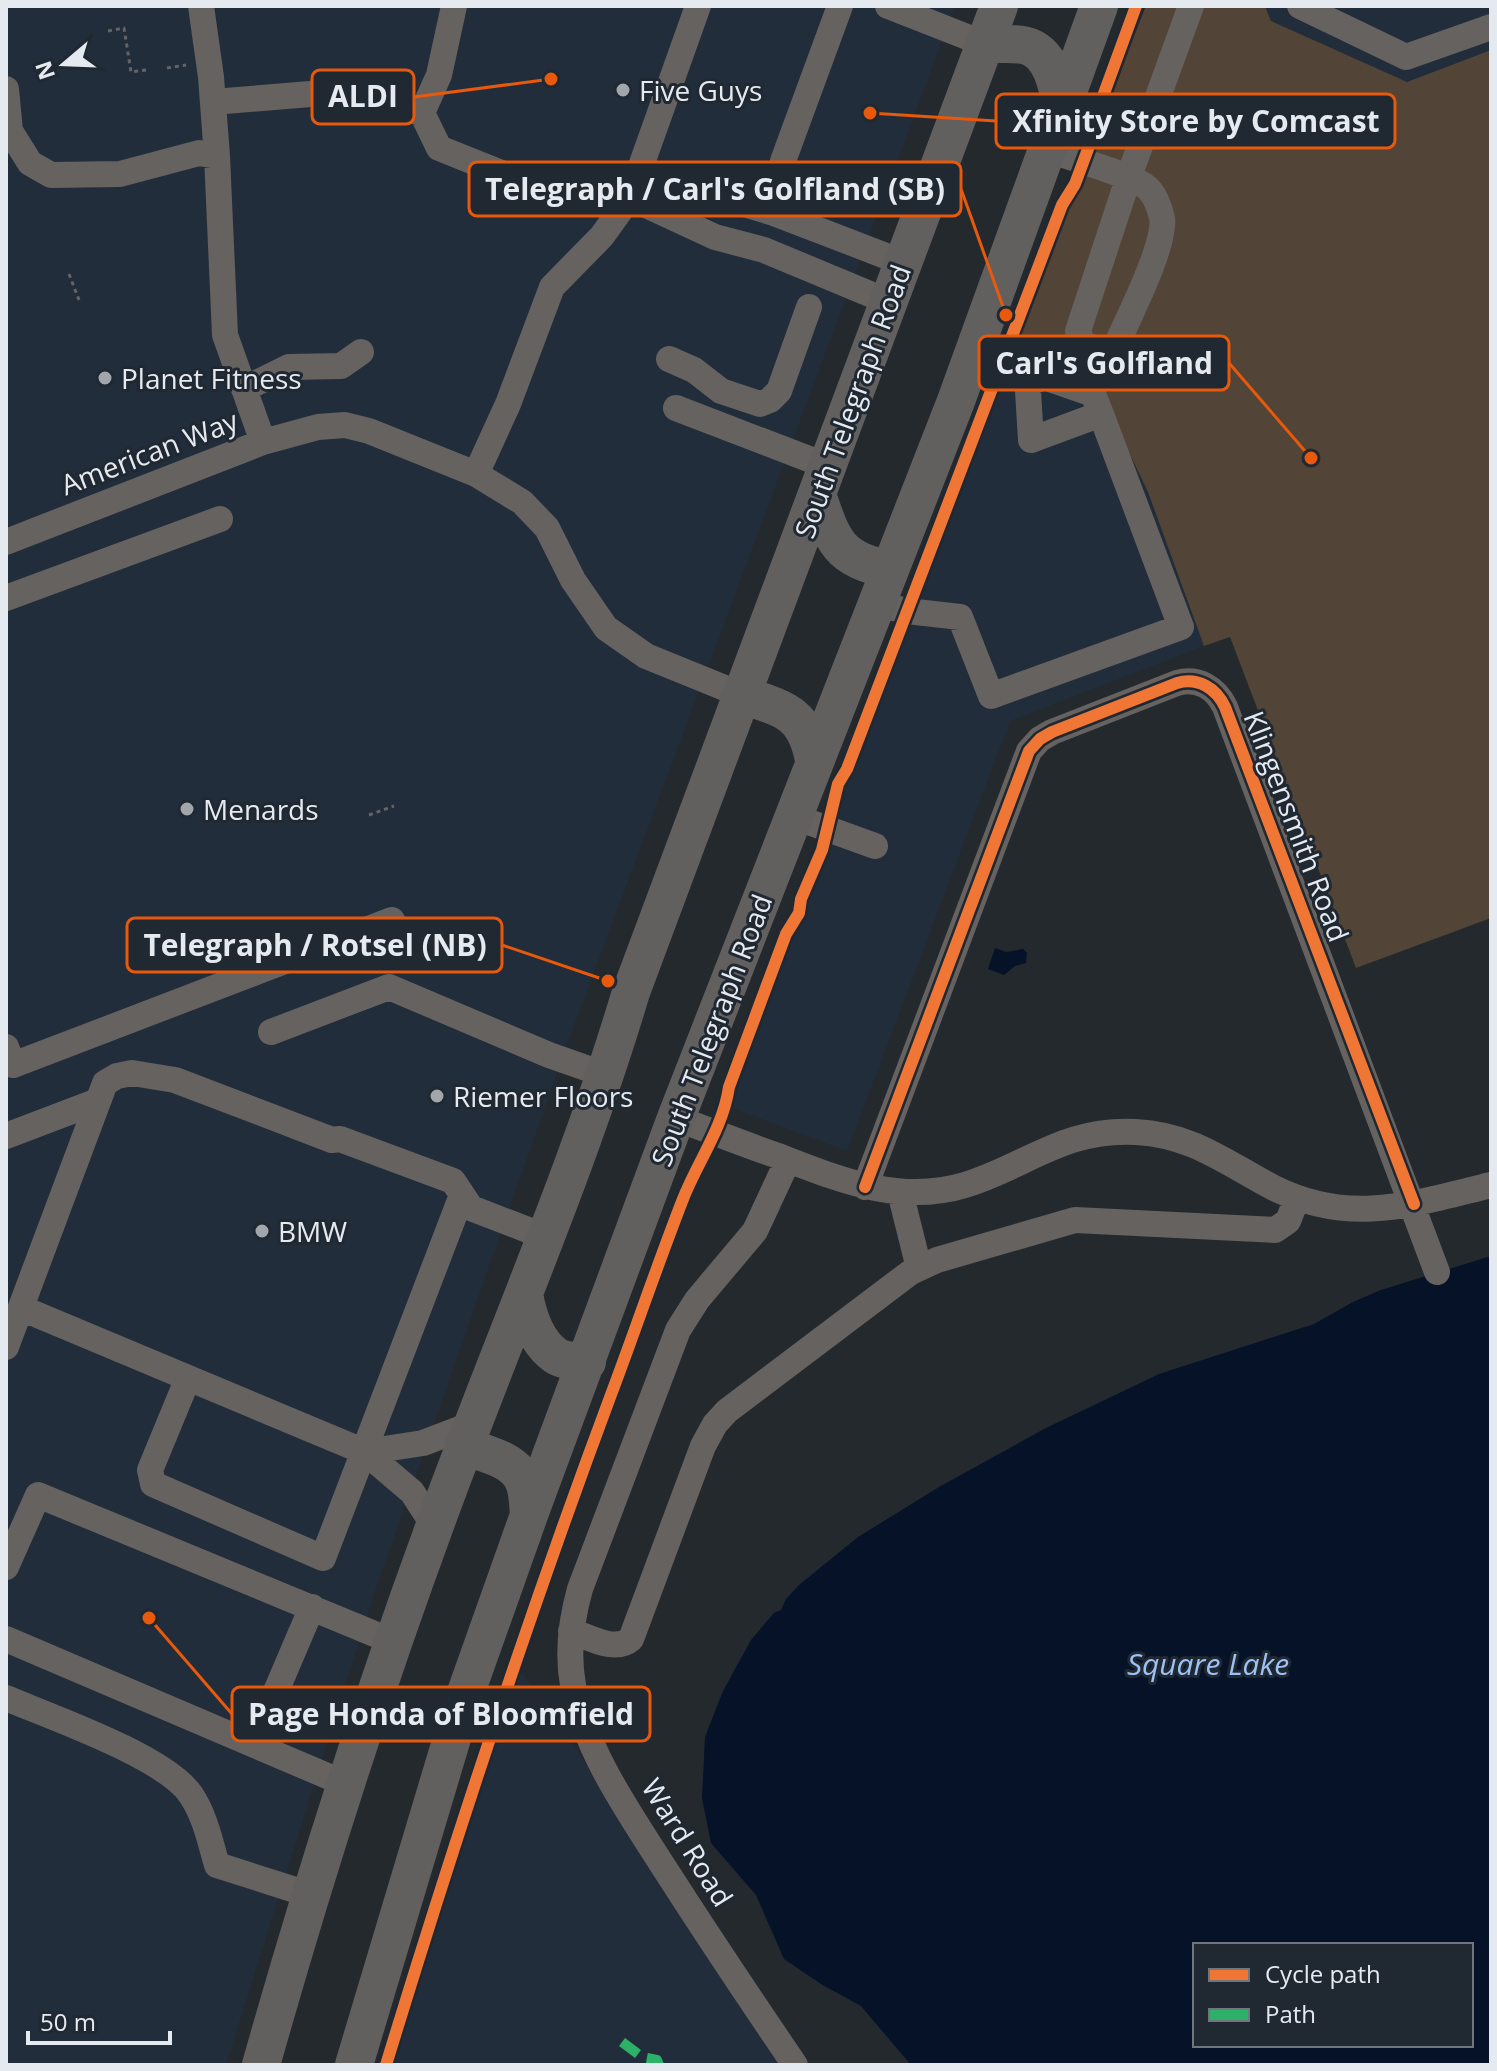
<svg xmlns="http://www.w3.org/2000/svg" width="1497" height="2071" font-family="'Open Sans',sans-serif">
	<rect width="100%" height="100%" fill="#24292e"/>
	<path fill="#222d3b" d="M6 6H955L573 1028 515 1192 373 1597 226 2065H6Z
		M1265 6H1491V50L1407 82 1271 21Z
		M1017 328 1044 363 1098 386 1148 492 1204 646 1010 721 847 1151 729 1107 733 1088 789 938 801 914 804 899 828 848 842 791Z
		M517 1666 601 1785 787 2065H389Z"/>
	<path fill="#524537" d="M1146 6H1265L1271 21 1407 82 1491 50V918L1356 968 1230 637 1204 646 1148 492 1098 387 1044 363 1017 328Z"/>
	<path fill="#051228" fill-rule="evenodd" d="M995 948 1006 952 1023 949 1027 953 1026 963 1015 966 1004 975 988 969Z
		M1491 1256V2065H911L861 2006 821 1984 784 1959 756 1895 711 1843 702 1798 705 1737 723 1691 751 1640 774 1613 781 1610 786 1599 799 1585 858 1537 939 1487 1046 1428 1159 1374 1314 1324 1353 1302 1381 1290ZM1195 1945H1471V2045H1195Z"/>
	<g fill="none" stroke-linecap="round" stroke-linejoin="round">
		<path stroke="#646464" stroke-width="3" stroke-dasharray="4 4" stroke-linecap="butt" d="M108 31 124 28 131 72 146 70
			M167 68 186 65
			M69 274 79 300
			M369 815 394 806"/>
		<path stroke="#65625f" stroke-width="26" d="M201 6 211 77 217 156 225 335 263 442
			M454 6 439 75 422 113 439 148 534 186 577 196H718L774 213 904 263
			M888 6 985 44
			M1300 6 1406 57 1491 27
			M6 89 10 131 30 163 51 175 120 174 199 153 217 156
			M213 102 335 92 422 113
			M1046 149C1070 158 1126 173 1145 186 1154 192 1160 208 1162 218 1166 245 1128 318 1116 346L1101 350 1083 344 1078 331 1128 179 1191 6
			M783 161 840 6
			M633 199 715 237 764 250 889 302
			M669 359 694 370 721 391 760 404 770 400 779 391 809 307
			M1044 377 1093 394 1101 414 1031 440 1028 391 1032 382Z
			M244 389 289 367 341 366 361 352
			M676 408 827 466
			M476 474 508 404 552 287 602 236 630 197 698 6
			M6 542 263 442 318 427 345 425 369 431 476 474 522 502 547 528 573 580 606 628 646 656 742 695
			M6 598 220 519
			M876 604 907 611 960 617 991 696 1181 627 1101 414
			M792 816 875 846
			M271 1032 389 987 549 1055 606 1075
			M6 1047 13 1065 392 920
			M676 1118C710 1131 744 1144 778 1156 838 1179 899 1205 965 1185 1027 1166 1064 1128 1136 1132 1193 1135 1226 1163 1274 1188 1351 1226 1413 1204 1491 1185
			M6 1136 98 1101
			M788 1160 755 1231 697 1300 678 1330 580 1589C571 1621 567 1652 573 1685 585 1750 628 1811 663 1866 706 1933 750 1999 795 2065
			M865 1187 1029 751 1040 739 1052 732 1177 683C1198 677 1216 688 1225 707L1437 1272
			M900 1192 919 1268
			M21 1308 365 1452 412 1492 436 1529
			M6 1347 105 1083 117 1076 132 1073 175 1080 332 1140 340 1139 453 1181 471 1208 546 1237
			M188 1378 150 1470 153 1484 323 1558 462 1195
			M365 1452 423 1443 473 1424
			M6 1567 38 1495 394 1642
			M571 1631C589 1637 615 1653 631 1639L703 1446 715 1424 727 1411 911 1272 937 1260 1075 1220 1275 1230 1288 1221 1297 1198
			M6 1639 346 1784
			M6 1698C51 1717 166 1757 191 1795 205 1816 210 1841 217 1865L311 1895
			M254 1743 312 1607"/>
		<path stroke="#61605f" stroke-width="38" d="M985 44C998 45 1018 42 1030 47 1052 56 1058 87 1061 107
			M817 494C832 539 838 561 890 569
			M742 695C784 709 805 712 814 760
			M524 1294C528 1317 536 1342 556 1356 564 1361 578 1361 587 1362
			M464 1446C485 1454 515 1459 524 1482 528 1491 528 1505 529 1515
			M261 2065C320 1856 387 1649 465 1445 522 1295 585 1147 631 992L999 6
			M354 2065 464 1698 529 1515 676 1118 956 401 1099 6"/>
		<path stroke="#2db169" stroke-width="10" stroke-dasharray="20 10" stroke-linecap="butt" d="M622 2042 642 2057 657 2060 659 2065"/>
		<g stroke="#202832" stroke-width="17">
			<path id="cycleway" d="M865 1187 1029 751 1040 739 1052 732 1177 683C1198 677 1216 688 1225 707L1414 1204
				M386 2065C455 1839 529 1614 612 1392 636 1328 658 1263 683 1199 698 1161 723 1128 729 1087L786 934 799 913 801 899 822 850 838 784 847 769 1062 205 1075 184 1088 149 1095 118 1136 6"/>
		</g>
		<use href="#cycleway" stroke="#f07635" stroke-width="12"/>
	</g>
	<g fill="#a1a6ad" stroke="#202832" stroke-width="3">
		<circle cx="623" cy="90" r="8"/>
		<circle cx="105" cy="378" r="8"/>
		<circle cx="187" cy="809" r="8"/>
		<circle cx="437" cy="1096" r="8"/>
		<circle cx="262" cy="1231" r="8"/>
	</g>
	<g text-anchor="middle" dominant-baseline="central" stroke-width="6" stroke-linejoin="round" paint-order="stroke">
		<g font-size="28" fill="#e5eaf1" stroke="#202832" text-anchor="start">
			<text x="639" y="90">Five Guys</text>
			<text x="121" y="378">Planet Fitness</text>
			<text x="203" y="809">Menards</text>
			<text x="453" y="1096">Riemer Floors</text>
			<text x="278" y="1231">BMW</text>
		</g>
		<g font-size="28" fill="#e5eaf1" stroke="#202832">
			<text transform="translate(852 401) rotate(-70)">South Telegraph Road</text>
			<text transform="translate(149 452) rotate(-21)">American Way</text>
			<text transform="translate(1297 826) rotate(69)">Klingensmith Road</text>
			<text transform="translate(711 1030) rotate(-69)">South Telegraph Road</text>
			<text transform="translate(688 1842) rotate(58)">Ward Road</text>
		</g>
		<g font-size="30" font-style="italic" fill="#9dc1f4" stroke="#202832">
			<text x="1208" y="1663">Square Lake</text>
		</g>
	</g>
	<path fill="none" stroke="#e8590c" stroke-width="3" d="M551 79L414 97M870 113L996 121M1006 315L961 189M1311 458L1229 363M608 981L502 945M149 1618L232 1714"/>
	<g fill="#e8590c" stroke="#202832" stroke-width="3">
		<circle cx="551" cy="79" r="8"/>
		<circle cx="870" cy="113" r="8"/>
		<circle cx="1006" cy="315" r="8"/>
		<circle cx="1311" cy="458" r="8"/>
		<circle cx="608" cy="981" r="8"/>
		<circle cx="149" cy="1618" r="8"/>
	</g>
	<g fill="#202832" stroke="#e8590c" stroke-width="3">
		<rect x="312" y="70" width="102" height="54" rx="8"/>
		<rect x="996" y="94" width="399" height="54" rx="8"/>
		<rect x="469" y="162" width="492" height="54" rx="8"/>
		<rect x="979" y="336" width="250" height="54" rx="8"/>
		<rect x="127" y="918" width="375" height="54" rx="8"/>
		<rect x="232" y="1687" width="418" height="54" rx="8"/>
	</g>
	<g font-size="30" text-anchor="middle" font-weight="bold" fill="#e5eaf1">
		<text x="363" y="107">ALDI</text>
		<text x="1196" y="132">Xfinity Store by Comcast</text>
		<text x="715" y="200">Telegraph / Carl's Golfland (SB)</text>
		<text x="1104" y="374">Carl's Golfland</text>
		<text x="315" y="956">Telegraph / Rotsel (NB)</text>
		<text x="441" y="1725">Page Honda of Bloomfield</text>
	</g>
	<rect width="1497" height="2071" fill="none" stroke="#e5eaf1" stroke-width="16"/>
	<rect x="1193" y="1943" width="280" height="104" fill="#202832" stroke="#6f767e" stroke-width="2"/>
	<rect x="1209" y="1969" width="40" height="12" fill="#f07635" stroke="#6f767e" stroke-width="2"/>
	<text x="1265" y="1983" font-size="24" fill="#e5eaf1">Cycle path</text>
	<rect x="1209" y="2009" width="40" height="12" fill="#2db169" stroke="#6f767e" stroke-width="2"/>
	<text x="1265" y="2023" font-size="24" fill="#e5eaf1">Path</text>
	<g transform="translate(64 64) rotate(251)" stroke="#202832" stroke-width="6" paint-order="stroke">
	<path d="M0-6L14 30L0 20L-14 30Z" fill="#e5eaf1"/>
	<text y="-12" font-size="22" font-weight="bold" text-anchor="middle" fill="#e5eaf1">N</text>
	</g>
	<path d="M28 2031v12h142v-12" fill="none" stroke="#e5eaf1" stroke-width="4"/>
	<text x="40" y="2031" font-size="24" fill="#e5eaf1" stroke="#202832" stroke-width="6" paint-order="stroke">50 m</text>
</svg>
